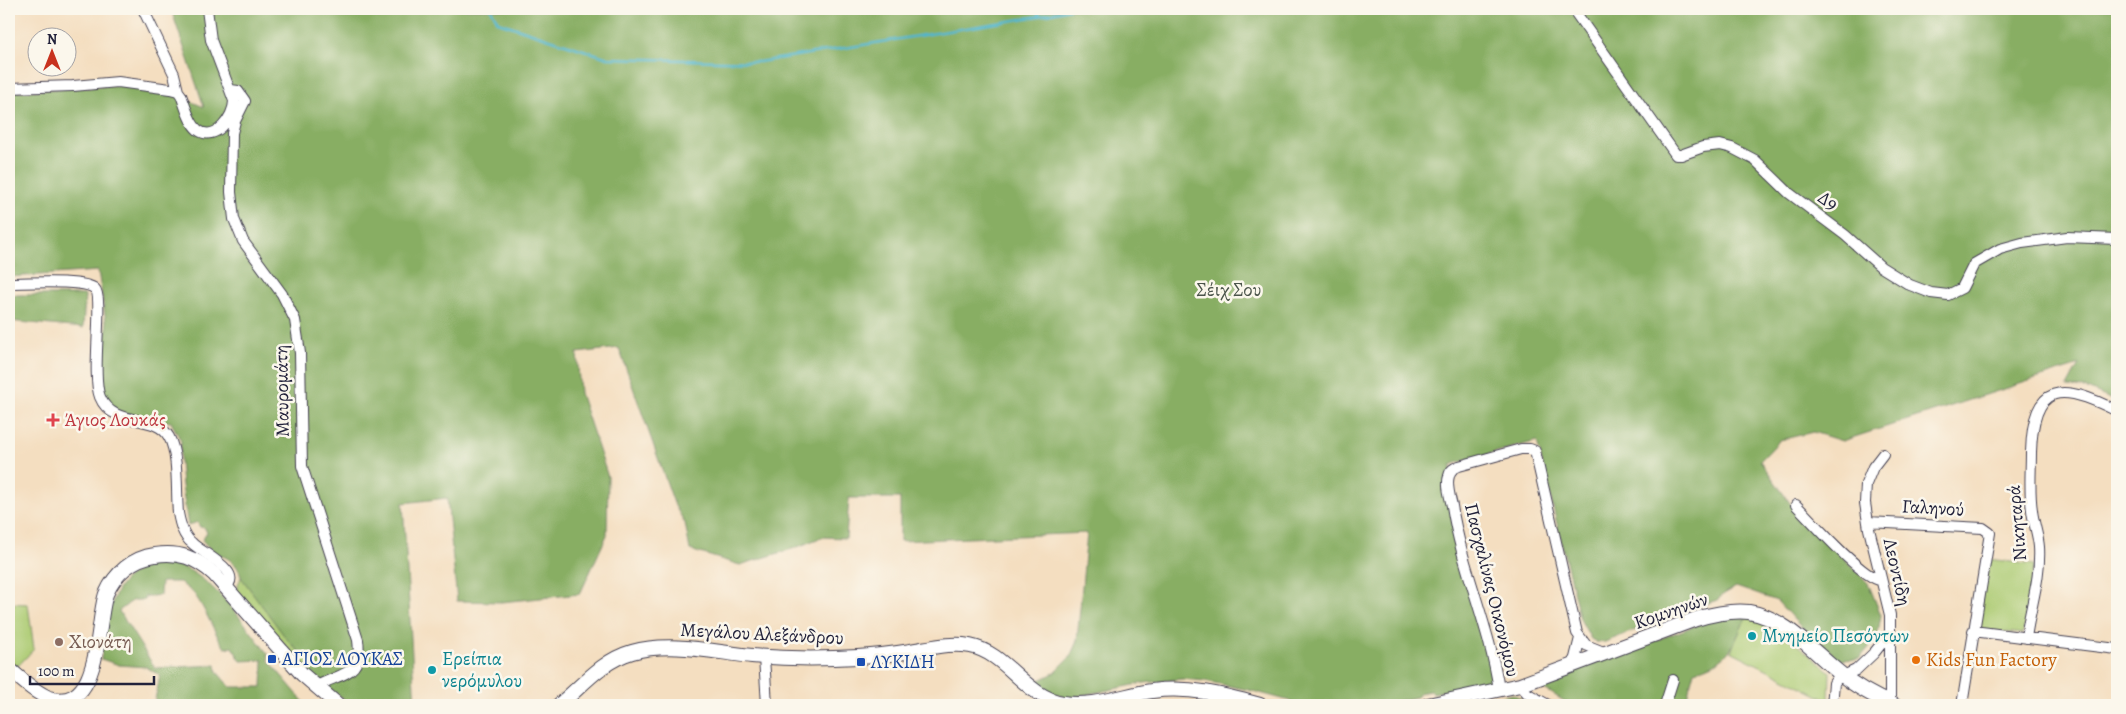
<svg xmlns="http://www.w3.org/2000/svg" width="2126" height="714" font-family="Alegreya,serif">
	<rect width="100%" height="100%" fill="#fbf7ec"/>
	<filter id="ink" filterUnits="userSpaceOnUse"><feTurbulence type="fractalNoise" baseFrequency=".02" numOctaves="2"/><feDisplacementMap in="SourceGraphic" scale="10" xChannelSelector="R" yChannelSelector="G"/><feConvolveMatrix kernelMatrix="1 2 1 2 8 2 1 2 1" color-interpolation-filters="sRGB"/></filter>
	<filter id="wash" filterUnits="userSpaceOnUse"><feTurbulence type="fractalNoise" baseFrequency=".0096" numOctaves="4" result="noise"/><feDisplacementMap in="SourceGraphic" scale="20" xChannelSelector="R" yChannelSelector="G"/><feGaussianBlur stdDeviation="1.12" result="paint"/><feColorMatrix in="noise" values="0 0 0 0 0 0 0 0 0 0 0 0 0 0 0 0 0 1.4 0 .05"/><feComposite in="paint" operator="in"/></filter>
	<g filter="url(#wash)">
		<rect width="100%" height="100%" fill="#f4dec0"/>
		<path fill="#abca71" stroke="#667656" d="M1989 559 2034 565 2023 634 1976 629Z
			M241 577 286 638 308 661 311 674 236 590Z
			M9 603 28 604 34 649 17 667 9 661Z
			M1746 617C1779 626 1804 651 1830 672L1829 701 1731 651Z"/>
		<path fill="#88ae63" stroke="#55684f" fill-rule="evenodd" d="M171 9H2117V402L2085 388 2067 387 2079 365 1842 441 1813 432 1780 440 1760 461 1790 503 1868 583 1881 615 1877 638 1859 659 1840 660 1800 626 1777 601 1736 587 1724 594 1717 600 1684 611 1605 642 1598 643 1591 639 1580 619 1537 441 1456 463 1451 465C1451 497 1450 525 1458 556 1466 585 1495 655 1491 681L1434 693 1430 691 1419 693 1417 697 1378 705H1305L1249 690 1205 681 1182 679 1144 683 1068 698C1054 695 1046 691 1036 682L1054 673 1070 657 1077 641 1087 533 900 541V498H849L846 538 822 537 795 548 740 565 690 550 685 523 675 506 619 348 577 353 580 393 608 477 607 535 580 594 501 602 457 601 447 498 403 503 415 705H353L338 695 311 674 308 661 286 638 241 577C238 562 227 558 215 552 210 550 206 544 202 540L207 533 205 528 200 527 197 522 188 526 182 485 180 460 181 441 171 422 123 415 110 408 101 389 98 368 107 328 98 271 9 277V92L122 85 178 96 204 107Z
			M9 295H85L83 328 9 321Z
			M166 563C206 565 245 625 268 654L269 661 303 701 304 705H154L160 675 146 667 119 665 101 659C107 615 110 567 166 563ZM161 582H180C185 587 192 591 195 595 207 612 213 631 225 648L232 647 241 661 263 660 262 687H230L217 672 216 665 155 668 119 611 133 600H144V597L160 595Z
			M1746 617C1732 648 1730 661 1694 671L1685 705H1571L1536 684 1711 620Z
			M1513 694 1533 705H1463Z"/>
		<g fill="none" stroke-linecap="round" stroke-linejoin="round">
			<path stroke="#50b6ce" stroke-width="2.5" d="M491 9 498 22 608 58 759 62 1039 16V9
				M1039 16 1069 9"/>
		</g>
	</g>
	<g filter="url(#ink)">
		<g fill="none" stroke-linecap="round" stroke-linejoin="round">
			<g stroke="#423e4f" stroke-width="12">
				<path id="street" d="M143 9 174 74 178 91
					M1573 9 1676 155H1681L1703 147 1720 145 1732 148 1755 160 1789 193 1845 235 1881 267 1910 285 1931 293 1948 295 1962 288 1974 264 2000 249 2022 243 2067 237 2117 239
					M9 88 73 86 118 82 170 89 178 91 181 95C185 105 189 123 198 130 215 143 234 117 234 101L211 40 207 9
					M231 90 238 91 245 101 235 121 232 133 231 192 234 219 243 241 282 294 295 320 300 353 302 466 358 640C363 677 341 672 315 687
					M9 283C25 283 85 279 95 289 104 297 91 375 100 397 113 429 155 412 169 437 179 456 176 491 178 513 180 524 183 536 192 543 200 552 246 573 225 587
					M1883 454 1873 467 1866 484 1865 503 1869 529 1890 615V705
					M1796 505C1812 521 1861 577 1880 580
					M1868 522 1983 528 1990 533 1962 705
					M1973 631 2117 649
					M2026 638C2030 608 2041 577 2039 547 2038 534 2033 522 2032 510 2029 491 2031 471 2031 452 2033 381 2062 383 2117 411
					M764 657 767 705
					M1571 666 1575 658 1580 638
					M1520 685 1528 694 1548 705
					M1499 690C1490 627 1462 569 1452 506 1450 497 1446 485 1449 476 1450 470 1454 468 1459 466L1521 449H1530L1535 451 1577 633 1586 645 1606 653
					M1665 705 1673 680
					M1832 705 1834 683 1837 679 1856 670 1874 653 1890 633"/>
			</g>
			<g stroke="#423e4f" stroke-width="16">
				<path id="secondary" d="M9 669C21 679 34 692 49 698 102 714 96 621 106 594 115 573 133 558 155 555 179 551 196 558 214 574L302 674 338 705
					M559 705C582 686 601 661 632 652 670 641 713 652 752 656 787 659 823 659 858 657 876 656 893 654 911 651 930 648 950 642 970 646 1007 653 1025 697 1063 703 1092 708 1124 695 1152 691 1190 686 1224 695 1260 705
					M1428 705 1520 685 1696 619C1713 614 1731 610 1749 612 1786 618 1813 652 1841 674 1856 687 1875 697 1894 705"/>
			</g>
			<use href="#street" stroke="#fff" stroke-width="10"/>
			<use href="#secondary" stroke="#fff" stroke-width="14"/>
		</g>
	</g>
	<path fill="#e0444e" stroke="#fbf7ec" stroke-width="2" d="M50.5 412.5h5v5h5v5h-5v5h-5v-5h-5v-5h5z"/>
	<g fill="#0f9aa8" stroke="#fbf7ec" stroke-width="2">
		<circle cx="1752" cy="636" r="5"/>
		<circle cx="432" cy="670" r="5"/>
	</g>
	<circle fill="#8d6e63" stroke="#fbf7ec" stroke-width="2" cx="59" cy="642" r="5"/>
	<g fill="#1a4fb4" stroke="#fbf7ec" stroke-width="2">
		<rect x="267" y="654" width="10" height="10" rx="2.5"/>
		<rect x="856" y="657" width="10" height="10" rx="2.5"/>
	</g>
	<circle fill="#e8710a" stroke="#fbf7ec" stroke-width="2" cx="1916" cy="660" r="5"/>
	<g text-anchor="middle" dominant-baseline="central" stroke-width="5" stroke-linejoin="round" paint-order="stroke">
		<g font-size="19" fill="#22223b" stroke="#fbf7ec">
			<text transform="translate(1828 201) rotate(36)">Δ9</text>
			<text transform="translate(282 391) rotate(-91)">Μαυρομάτη</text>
			<text transform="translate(1933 508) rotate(3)">Γαληνού</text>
			<text transform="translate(2017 523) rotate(-95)">Νικηταρά</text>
			<text transform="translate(1897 572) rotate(77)">Λεοντίδη</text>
			<text transform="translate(1492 590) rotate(76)">Πασχαλίνας Οικονόμου</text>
			<text transform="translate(1671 611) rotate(-19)">Κομνηνών</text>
			<text transform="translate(762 634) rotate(3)">Μεγάλου Αλεξάνδρου</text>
		</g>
		<g font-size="19" fill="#4b544b" stroke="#fbf7ec">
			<text x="1229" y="290">Σέιχ Σου</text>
		</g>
		<g font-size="19" fill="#be3a42" stroke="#fbf7ec" text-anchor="start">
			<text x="64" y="420">Άγιος Λουκάς</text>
		</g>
		<g font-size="19" fill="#0d838f" stroke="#fbf7ec" text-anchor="start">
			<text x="1762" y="636">Μνημείο Πεσόντων</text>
			<text x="442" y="659">Ερείπια<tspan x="442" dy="22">νερόμυλου</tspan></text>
		</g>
		<g font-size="19" fill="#785e54" stroke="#fbf7ec" text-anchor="start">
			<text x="69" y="642">Χιονάτη</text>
		</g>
		<g font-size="19" fill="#164399" stroke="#fbf7ec" text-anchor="start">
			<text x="282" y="659">ΑΓΙΟΣ ΛΟΥΚΑΣ</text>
			<text x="871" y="662">ΛΥΚΙΔΗ</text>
		</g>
		<g font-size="19" fill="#c56008" stroke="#fbf7ec" text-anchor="start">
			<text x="1926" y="660">Kids Fun Factory</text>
		</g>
	</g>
	<rect width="2126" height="714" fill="none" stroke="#fbf7ec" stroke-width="30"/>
	<g transform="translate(52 52)"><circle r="24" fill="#fbf7ec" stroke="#a4a2a5"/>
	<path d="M0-4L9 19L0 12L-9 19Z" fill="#c8321e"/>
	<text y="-8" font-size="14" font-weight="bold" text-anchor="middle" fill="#22223b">N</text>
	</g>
	<path d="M30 676v8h124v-8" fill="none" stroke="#22223b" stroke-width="2.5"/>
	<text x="38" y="676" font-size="15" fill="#22223b" stroke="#fbf7ec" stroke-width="4" paint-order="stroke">100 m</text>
</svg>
